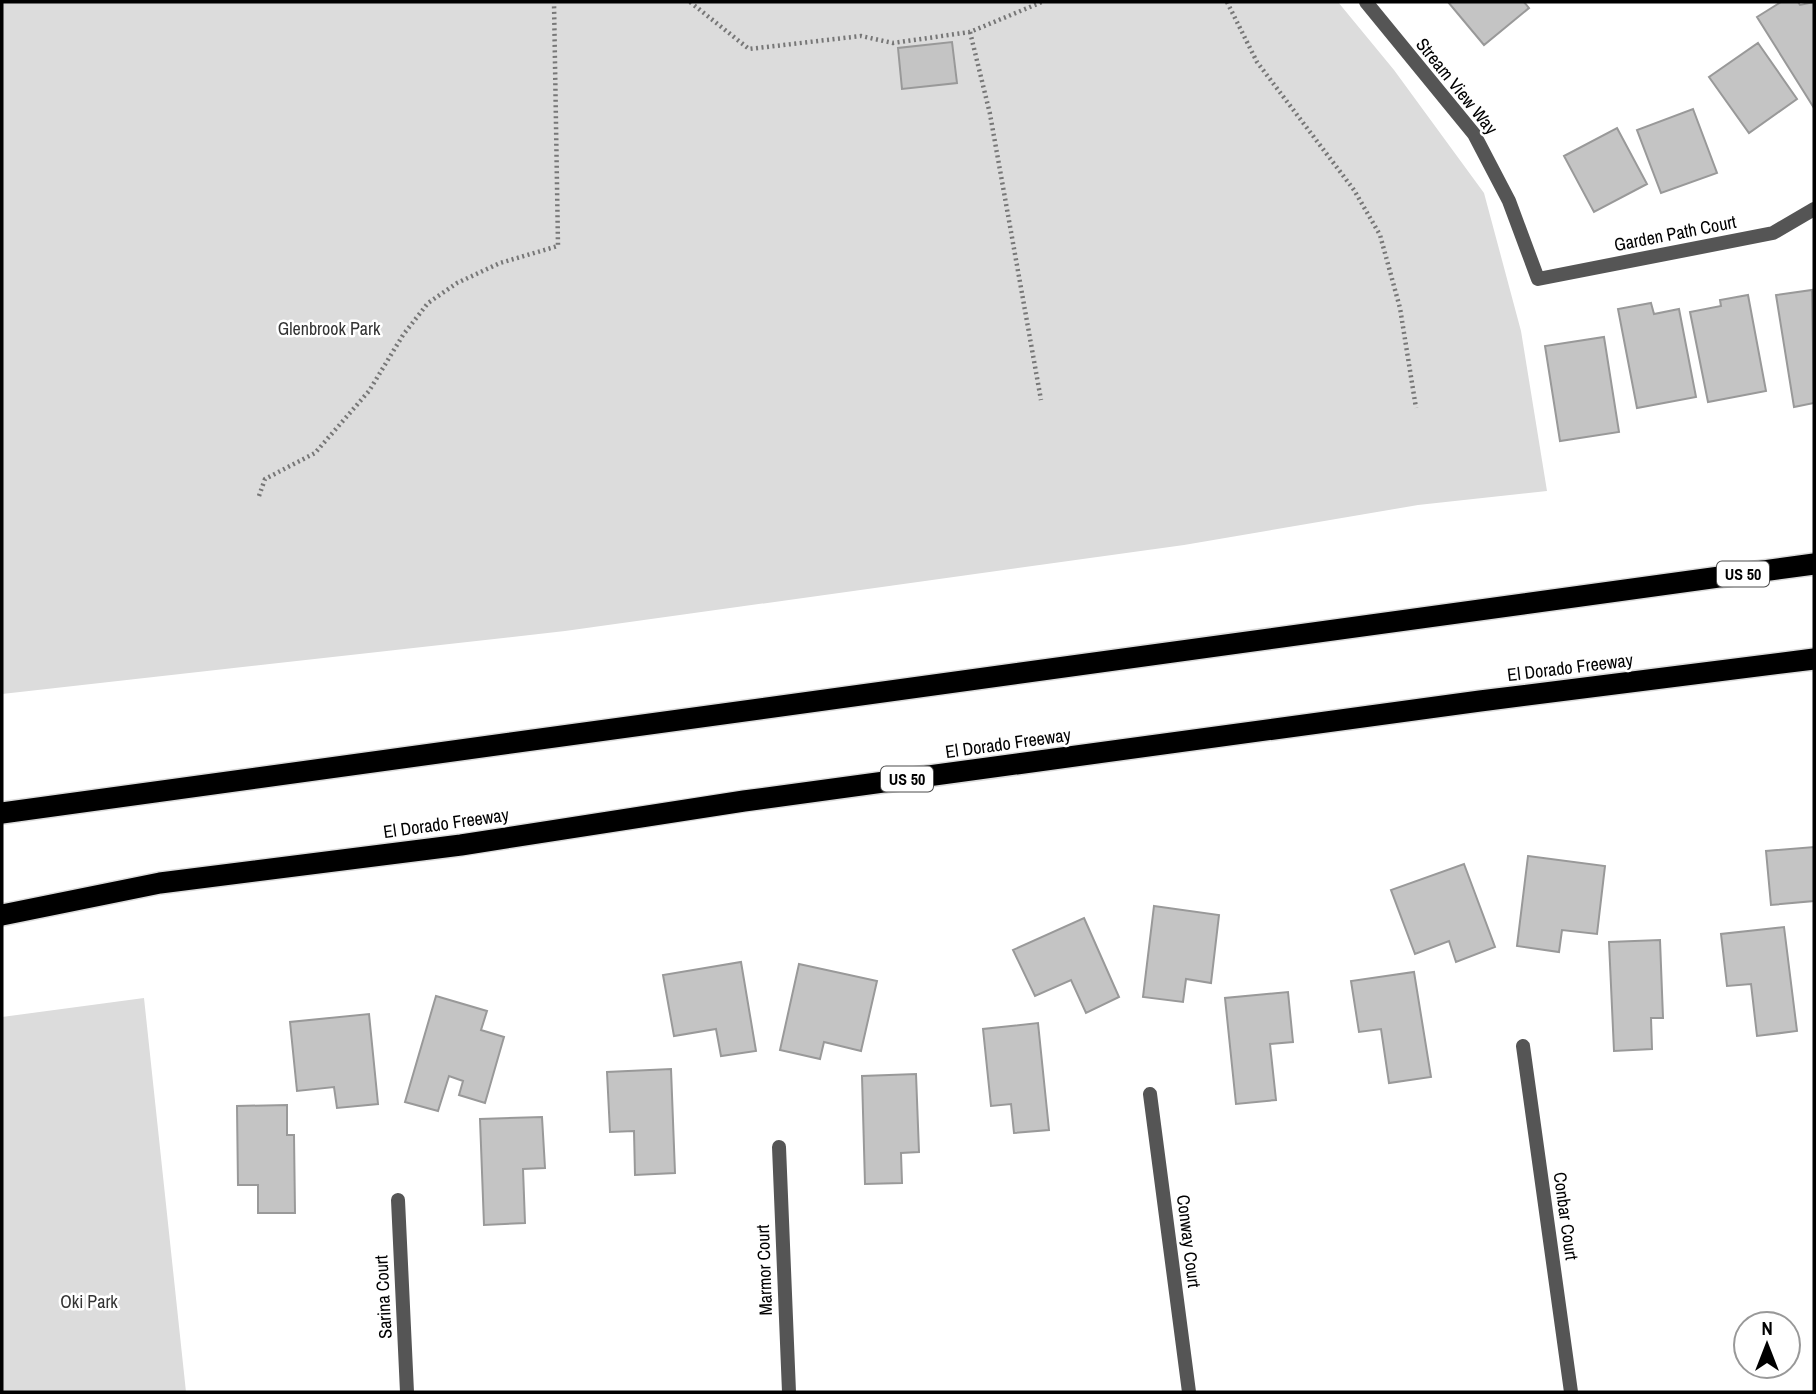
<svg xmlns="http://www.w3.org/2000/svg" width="1816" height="1394" font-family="'Archivo Narrow',sans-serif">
	<rect width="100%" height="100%" fill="#fff"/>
	<path fill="#dcdcdc" d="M2 2H1338L1394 70 1484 193 1521 331 1547 491 1418 505 1184 545 565 631 2 694Z
		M144 998 186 1392H2V1017Z"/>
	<path fill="#c4c4c4" stroke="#999" stroke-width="2" d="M1448 2H1524L1529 8 1484 45Z
		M1781 2H1798L1800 5 1814 2V108L1757 17Z
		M952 42 957 83 902 89 898 48Z
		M1758 43 1797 99 1749 133 1709 77Z
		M1693 109 1717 173 1661 193 1637 130Z
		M1617 128 1647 184 1594 212 1564 156Z
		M1812 290 1814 403 1794 407 1776 295Z
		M1748 295 1766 391 1708 402 1690 312 1721 306 1720 300Z
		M1651 303 1654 314 1679 309 1696 397 1637 408 1618 309Z
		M1604 337 1619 432 1560 441 1545 346Z
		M1814 847V901L1771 905 1766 851Z
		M1528 856 1605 866 1597 934 1562 930 1559 952 1517 946Z
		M1464 864 1495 947 1456 962 1449 941 1415 954 1391 890Z
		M1154 906 1219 915 1211 983 1186 979 1183 1002 1143 997Z
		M1084 918 1119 997 1086 1013 1071 980 1035 996 1013 950Z
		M1784 927 1797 1031 1757 1036 1751 984 1727 986 1721 934Z
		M1660 940 1663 1018H1651L1652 1049 1614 1051 1609 942Z
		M741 962 756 1051 721 1056 716 1029 674 1036 663 975Z
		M799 964 877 981 861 1051 824 1042 820 1059 780 1050Z
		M1414 972 1431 1077 1389 1083 1381 1029 1359 1032 1351 981Z
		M1288 992 1293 1042 1270 1044 1276 1100 1236 1104 1225 998Z
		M436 996 487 1011 481 1030 504 1037 485 1103 459 1095 463 1081 449 1076 438 1111 405 1102Z
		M369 1014 378 1104 337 1108 334 1087 297 1091 290 1022Z
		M1038 1023 1049 1130 1014 1133 1011 1104 991 1106 983 1029Z
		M671 1069 675 1173 635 1175 634 1131 610 1132 607 1072Z
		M916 1074 919 1152 901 1153 902 1183 865 1184 862 1076Z
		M287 1105V1135H294L295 1213H258V1185H238L237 1106Z
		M542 1117 545 1168 523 1169 525 1223 484 1225 480 1119Z"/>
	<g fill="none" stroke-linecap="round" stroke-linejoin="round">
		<g stroke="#dbdbdb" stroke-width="24">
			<path id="highway" d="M2 813 1814 564
				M2 915 160 883 461 845 744 801 1480 701 1814 659"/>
		</g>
		<path stroke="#777" stroke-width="4.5" stroke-dasharray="2 3.5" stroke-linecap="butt" d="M690 2 749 49 861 36 893 43 970 32 1042 2
			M1227 2 1257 62 1354 190 1380 235 1400 308 1416 408
			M970 32 990 114 1041 400
			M259 496 265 479 315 453 369 391 403 335 428 303 457 283 500 263 558 246 554 2"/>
		<path stroke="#555" stroke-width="14" d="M1366 2 1474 134 1509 201 1538 279 1773 233 1814 209
			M1523 1046 1571 1392
			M1150 1094 1189 1392
			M779 1147 789 1392
			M398 1200 407 1392"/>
		<use href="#highway" stroke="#000" stroke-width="21"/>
	</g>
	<g text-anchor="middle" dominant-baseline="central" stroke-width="5" stroke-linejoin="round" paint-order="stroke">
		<g fill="#fff" stroke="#4c4c4c" stroke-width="2">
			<rect x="1717" y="561.5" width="52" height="25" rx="5"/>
			<rect x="881" y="766.5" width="52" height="25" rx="5"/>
		</g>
		<g font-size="16" font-weight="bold" fill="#000">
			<text x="1743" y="574">US 50</text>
			<text x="907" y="779">US 50</text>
		</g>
		<g font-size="18" fill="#000" stroke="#fff">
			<text transform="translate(1457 86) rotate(51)">Stream View Way</text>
			<text transform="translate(1675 233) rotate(-11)">Garden Path Court</text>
			<text transform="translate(1570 667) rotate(-7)">El Dorado Freeway</text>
			<text transform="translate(1008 743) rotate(-8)">El Dorado Freeway</text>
			<text transform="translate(446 823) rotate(-8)">El Dorado Freeway</text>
			<text transform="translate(1566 1216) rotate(82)">Conbar Court</text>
			<text transform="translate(1189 1241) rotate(83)">Conway Court</text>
			<text transform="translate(764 1270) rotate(-92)">Marmor Court</text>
			<text transform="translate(383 1297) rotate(-93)">Sarina Court</text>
		</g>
		<g font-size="18" fill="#333" stroke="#fff">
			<text x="329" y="328">Glenbrook Park</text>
			<text x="89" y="1301">Oki Park</text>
		</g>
	</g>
	<rect width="1816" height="1394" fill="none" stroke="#000000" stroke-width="7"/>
	<g transform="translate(1767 1345)"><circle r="33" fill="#ffffff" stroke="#999999" stroke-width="2"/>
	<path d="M0-5L12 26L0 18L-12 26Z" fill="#000000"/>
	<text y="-10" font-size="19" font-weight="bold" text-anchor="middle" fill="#000000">N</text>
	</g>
</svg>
